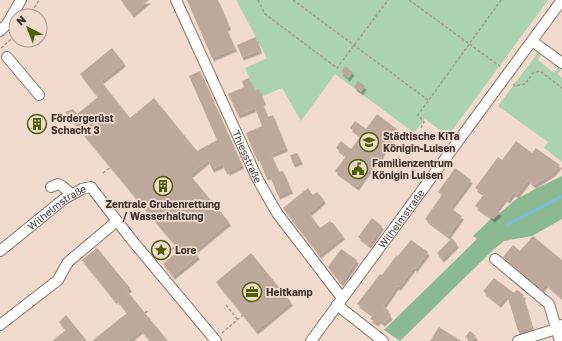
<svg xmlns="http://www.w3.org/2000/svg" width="562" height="341" font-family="'Golos Text',sans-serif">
	<defs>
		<filter id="shadow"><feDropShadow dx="2" dy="3.5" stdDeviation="0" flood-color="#0004"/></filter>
	</defs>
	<rect width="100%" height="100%" fill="#f1dbce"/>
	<path fill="#abd3b1" d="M236 0H548L448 136 425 119 414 133 335 74 301 121 282 88 258 98 245 68 267 58Z
		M539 51 542 53 538 60 554 73 559 66 562 68 558 74 562 78V162L544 148 548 142 498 106Z"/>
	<path fill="#8bb992" d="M562 176V219L532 236 504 241 493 250 400 341 384 330 477 239 473 236 492 218 493 219 515 200 537 188Z"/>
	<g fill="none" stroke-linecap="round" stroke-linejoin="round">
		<path stroke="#7cbbd5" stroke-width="3" d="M507 225 562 196"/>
	</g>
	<path fill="#bda89c" filter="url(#shadow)" d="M121 0H149L132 14Z
		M187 0H218L229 26 226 28 235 48 212 58Z
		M256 37 260 50 242 57 237 45Z
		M112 48 124 63 101 81 130 118 154 98 197 151 217 140 189 76 200 71 242 165 228 172 227 170 225 171 223 164 212 169 208 160 190 175 229 222 194 251 198 256 173 276 163 264 179 250 65 112 73 109 77 114 98 97 80 74Z
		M345 66 353 72 348 78 341 72Z
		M249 78 255 91 259 89 264 102 262 103 268 117 273 115 286 148 271 154 279 172 283 171 291 190 278 196 270 176 266 177 258 157 256 158 246 133 262 126 255 108 238 115 228 94 244 87 242 81Z
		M358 81 365 86 361 92 354 87Z
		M377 114 398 130 381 154 382 155 376 164 374 163 357 187 335 171 346 156 336 148 341 141 351 149 361 136 350 128 355 121 366 129Z
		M516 141 532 153 536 148 560 165 553 173 534 185 528 180 517 195 513 193 508 200 505 198 496 210 500 213 493 219 475 206 484 194 475 188 498 157 502 160Z
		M297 153 301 161 293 164 290 155Z
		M455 168 471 180 450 208 462 216 448 236 425 219 442 195 438 192Z
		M308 188 313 195 317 192 324 200 309 213 320 228 330 221 331 223 332 222 343 236 319 255 283 208Z
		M372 218 382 226 369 245 358 237Z
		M533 236 562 260V298L546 284 542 289 503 257 513 245 520 251Z
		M452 238 457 244 442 259 437 253Z
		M411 240 428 252 415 269 414 267 399 287 397 286 383 306 389 311 388 313 391 316 383 323 379 320 377 323 370 319 373 315 357 304 380 274 382 275 397 255 398 256Z
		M97 248 130 288 127 291 168 341H150L141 330 128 341H92L127 313 116 299 115 301 82 260Z
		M341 249 357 260 341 283 328 267Z
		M251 253 291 302 256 331 216 282Z
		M494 278 514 293 517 290 524 295 523 297 532 327 518 331 507 295 499 304 483 291Z
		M66 315 87 341H52L66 330 59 322Z
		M439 327 461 341H430Z
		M470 331 476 336 471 341 465 337Z"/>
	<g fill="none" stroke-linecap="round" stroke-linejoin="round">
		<g stroke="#887468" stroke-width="12">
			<g id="minor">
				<path id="s1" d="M176 0 258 180 277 213 342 298"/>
				<path d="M0 31 7 24 21 0"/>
				<path d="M532 41 562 63"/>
				<path d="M7 57 39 95"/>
				<path d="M51 187 58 184 62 186 71 194"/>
				<path id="s2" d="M0 251 64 199 82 189 91 187 131 239 216 341"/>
				<path d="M495 259 549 304 560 341"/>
				<path d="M337 305 383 341"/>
				<path d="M0 325 58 280 68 262 117 221"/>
				<path id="s3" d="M311 341 562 0"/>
				<path d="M518 341 556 329 562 325"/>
			</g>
		</g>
		<path stroke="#a9988e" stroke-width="1.5" stroke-dasharray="3 2" stroke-linecap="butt" d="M258 0 265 14 337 68 388 0
			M293 0 428 100
			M409 0 501 67
			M29 16 39 0
			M1 48 16 35
			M513 84 515 86 525 84 533 73 540 71 562 88
			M421 128 424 122 418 115 501 0
			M103 173 111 167
			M160 259 176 246
			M226 305 238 320
			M145 313 149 310
			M222 333 243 315"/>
		<use href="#minor" stroke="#fff" stroke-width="10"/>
	</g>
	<defs>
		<g id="building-ring" transform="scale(1)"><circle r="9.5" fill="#f1dbce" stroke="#4c5f05" stroke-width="1.5"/><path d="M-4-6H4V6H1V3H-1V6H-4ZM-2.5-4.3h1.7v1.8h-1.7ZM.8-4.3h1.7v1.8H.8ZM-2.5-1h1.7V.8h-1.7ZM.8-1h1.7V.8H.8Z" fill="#4c5f05"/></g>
		<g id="school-ring" transform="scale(1)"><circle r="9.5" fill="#f1dbce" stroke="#4c5f05" stroke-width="1.5"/><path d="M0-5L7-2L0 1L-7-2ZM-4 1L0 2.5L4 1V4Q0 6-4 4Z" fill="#4c5f05"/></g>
		<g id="civic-ring" transform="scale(1)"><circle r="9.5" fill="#f1dbce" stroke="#4c5f05" stroke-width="1.5"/><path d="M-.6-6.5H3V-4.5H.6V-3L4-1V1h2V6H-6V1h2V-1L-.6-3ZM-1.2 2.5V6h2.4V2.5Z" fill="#4c5f05"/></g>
		<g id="sight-ring" transform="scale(1)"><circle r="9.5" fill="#f1dbce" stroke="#4c5f05" stroke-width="1.5"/><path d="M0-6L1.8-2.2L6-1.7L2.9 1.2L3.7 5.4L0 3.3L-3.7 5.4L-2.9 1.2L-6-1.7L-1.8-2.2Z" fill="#4c5f05"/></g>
		<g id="office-ring" transform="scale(1)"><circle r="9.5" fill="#f1dbce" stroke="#4c5f05" stroke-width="1.5"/><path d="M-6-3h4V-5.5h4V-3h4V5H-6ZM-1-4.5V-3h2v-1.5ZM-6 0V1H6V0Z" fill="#4c5f05"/></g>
	</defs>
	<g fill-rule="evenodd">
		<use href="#building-ring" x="37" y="124"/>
		<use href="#school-ring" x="369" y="142"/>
		<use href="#civic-ring" x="358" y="169"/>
		<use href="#building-ring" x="163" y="186"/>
		<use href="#sight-ring" x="161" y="250"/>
		<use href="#office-ring" x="252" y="292"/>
	</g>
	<g text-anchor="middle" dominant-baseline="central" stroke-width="3.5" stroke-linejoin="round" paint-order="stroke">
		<g font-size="10" font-weight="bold" fill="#3c332e" stroke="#f1dbce" text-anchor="start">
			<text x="51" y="118">Fördergerüst<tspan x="51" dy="12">Schacht 3</tspan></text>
			<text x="383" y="136">Städtische KiTa<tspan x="383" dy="12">Königin-Luisen</tspan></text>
			<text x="372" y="163">Familienzentrum<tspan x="372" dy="12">Königin Luisen</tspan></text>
			<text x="163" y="204" text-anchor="middle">Zentrale Grubenrettung<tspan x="163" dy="12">/ Wasserhaltung</tspan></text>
			<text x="175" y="250">Lore</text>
			<text x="266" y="292">Heitkamp</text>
		</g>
		<g font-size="10" fill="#3c332e" stroke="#f1dbce">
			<text stroke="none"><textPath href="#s1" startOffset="172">Thiesstraße</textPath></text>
			<text stroke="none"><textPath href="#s2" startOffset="72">Wilhelmstraße</textPath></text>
			<text stroke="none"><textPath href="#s3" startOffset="152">Wilhelmstraße</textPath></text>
		</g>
	</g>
	<g transform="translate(28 28) rotate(318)"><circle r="19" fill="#f1dbce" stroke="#a9988e"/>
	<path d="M0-3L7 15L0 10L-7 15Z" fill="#4c5f05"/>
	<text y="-6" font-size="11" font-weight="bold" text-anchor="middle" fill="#3c332e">N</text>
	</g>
</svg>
